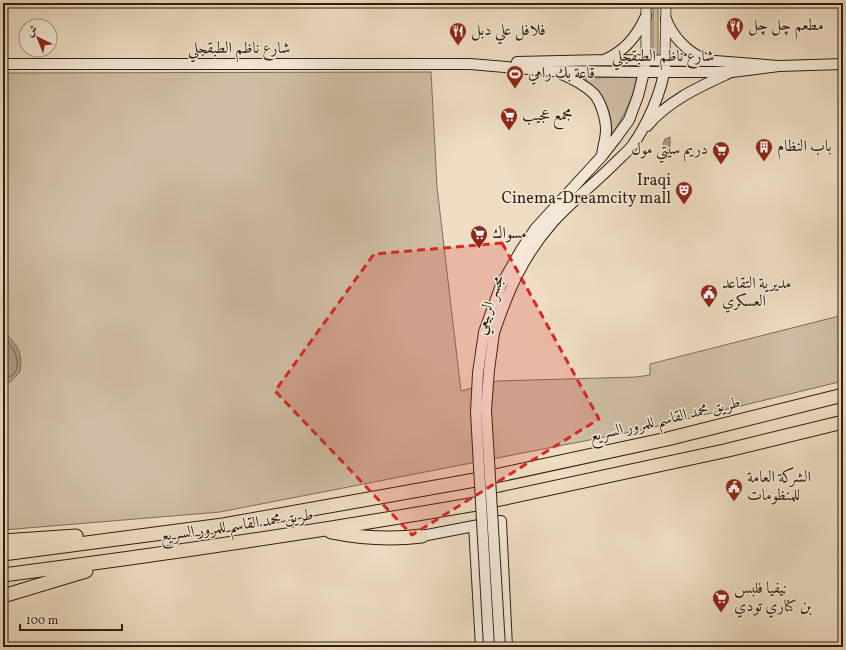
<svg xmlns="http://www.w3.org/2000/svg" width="846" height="650" font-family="Vollkorn,Amiri,serif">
	<rect width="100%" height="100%" fill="#eeddc3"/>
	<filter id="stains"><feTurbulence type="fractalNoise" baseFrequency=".005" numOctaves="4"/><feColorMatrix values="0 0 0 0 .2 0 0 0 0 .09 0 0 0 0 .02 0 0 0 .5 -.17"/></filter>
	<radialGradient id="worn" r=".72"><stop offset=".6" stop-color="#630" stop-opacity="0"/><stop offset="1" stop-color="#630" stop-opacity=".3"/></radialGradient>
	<path fill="#cebda4" stroke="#7e6e59" d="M653 3H658V53L656 56 653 54Z
		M431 72 437 187 461 391 497 381 636 377 650 375V364L662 361 843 315V381L646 429 220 512 3 530V73Z
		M637 77C633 98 624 117 612 134 611 107 604 94 583 78Z"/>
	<path fill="#ad9c85" stroke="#7b6a55" d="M670 137V154L665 151 663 144 665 139Z
		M7 335C20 348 22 354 20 372L10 382 3 383V337Z"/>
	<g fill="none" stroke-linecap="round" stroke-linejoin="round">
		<path stroke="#6e5d4a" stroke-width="1" d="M3 340 7 341C18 352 25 376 3 379"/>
		<g stroke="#5f4e3b" stroke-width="11">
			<path id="tertiary" d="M646 60V3
				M665 60 666 3"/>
		</g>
		<g stroke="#2f1e0e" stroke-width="12">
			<path id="secondary" d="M666 19C672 36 688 53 705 59
				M606 59C625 51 638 34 646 16
				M517 62 605 60 715 61 779 66 843 64
				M3 64H470L553 71 644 72H732L779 66
				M559 73C571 78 585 85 594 94 601 102 606 119 606 130 606 138 603 147 602 155
				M647 126C669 100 699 87 729 73
				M484 332 501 285 521 250 535 229 602 156 616 138 629 120 638 96 645 68
				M494 333C508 291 523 256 553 222 572 201 595 183 615 163 620 158 627 152 632 146 647 125 662 92 665 66
				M496 522 501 521 507 647
				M474 526 481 647
				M422 536 479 525"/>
		</g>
		<g stroke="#2f1e0e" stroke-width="15">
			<path id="motorway" d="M495 476 667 439 843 395
				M496 500 724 451 843 422
				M331 532C361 538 391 540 422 536
				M3 541 76 536
				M3 554 223 525 475 480
				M3 575C161 555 319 531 476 504
				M3 596 86 571"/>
		</g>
		<use href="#tertiary" stroke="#f4e9d8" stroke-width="9"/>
		<use href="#secondary" stroke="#f4e9d8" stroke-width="10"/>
		<use href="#motorway" stroke="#eeddc3" stroke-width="13"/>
		<g stroke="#2f1e0e" stroke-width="12" stroke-linecap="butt">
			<path id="secondary-bridge" d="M484 332 478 373 476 412 489 647
				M494 333 489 370 486 410 500 647"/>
		</g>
		<use href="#secondary-bridge" stroke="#f4e9d8" stroke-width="10"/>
	</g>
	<path fill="#d62828" fill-opacity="0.2" stroke="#d62828" stroke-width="3" stroke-dasharray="8 5" stroke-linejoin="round" d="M502 243 599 419 412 535 275 391 374 254Z"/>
	<defs>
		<g id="restaurant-pin" transform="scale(0.9)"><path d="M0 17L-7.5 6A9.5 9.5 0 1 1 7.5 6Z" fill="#8f2418" stroke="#f4e9d8"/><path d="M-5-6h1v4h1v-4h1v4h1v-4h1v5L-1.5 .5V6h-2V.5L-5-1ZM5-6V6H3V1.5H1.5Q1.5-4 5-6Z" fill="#fff"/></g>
		<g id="stadium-pin" transform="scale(0.9)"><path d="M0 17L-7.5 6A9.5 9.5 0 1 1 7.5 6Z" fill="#8f2418" stroke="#f4e9d8"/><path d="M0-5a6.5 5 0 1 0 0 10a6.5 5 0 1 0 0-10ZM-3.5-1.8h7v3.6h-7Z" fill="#fff"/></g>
		<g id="supermarket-pin" transform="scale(0.9)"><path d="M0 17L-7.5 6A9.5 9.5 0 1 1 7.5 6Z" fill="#8f2418" stroke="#f4e9d8"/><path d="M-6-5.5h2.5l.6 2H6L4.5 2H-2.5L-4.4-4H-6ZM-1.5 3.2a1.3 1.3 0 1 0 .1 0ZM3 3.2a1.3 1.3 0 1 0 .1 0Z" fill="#fff"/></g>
		<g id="building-pin" transform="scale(0.9)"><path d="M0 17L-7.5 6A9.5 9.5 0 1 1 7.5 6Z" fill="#8f2418" stroke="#f4e9d8"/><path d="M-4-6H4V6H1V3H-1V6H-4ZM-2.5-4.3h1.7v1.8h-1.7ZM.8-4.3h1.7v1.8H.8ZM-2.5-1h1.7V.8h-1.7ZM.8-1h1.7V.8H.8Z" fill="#fff"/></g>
		<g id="theatre-pin" transform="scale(0.9)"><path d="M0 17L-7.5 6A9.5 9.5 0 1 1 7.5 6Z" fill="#8f2418" stroke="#f4e9d8"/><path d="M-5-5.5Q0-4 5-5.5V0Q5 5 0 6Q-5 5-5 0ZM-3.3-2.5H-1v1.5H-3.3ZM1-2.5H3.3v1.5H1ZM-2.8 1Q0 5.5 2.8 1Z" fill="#fff"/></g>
		<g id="civic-pin" transform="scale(0.9)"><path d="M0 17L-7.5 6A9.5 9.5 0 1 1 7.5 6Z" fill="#8f2418" stroke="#f4e9d8"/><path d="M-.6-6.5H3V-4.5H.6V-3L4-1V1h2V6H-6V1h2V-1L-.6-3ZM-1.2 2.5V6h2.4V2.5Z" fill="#fff"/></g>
	</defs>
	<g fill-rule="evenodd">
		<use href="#restaurant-pin" x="735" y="26"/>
		<use href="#restaurant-pin" x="458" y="31"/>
		<use href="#stadium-pin" x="515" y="74"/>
		<use href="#supermarket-pin" x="509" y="116"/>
		<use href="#building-pin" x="764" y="147"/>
		<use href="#supermarket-pin" x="721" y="150"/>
		<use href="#theatre-pin" x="684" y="190"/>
		<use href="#supermarket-pin" x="479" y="234"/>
		<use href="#civic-pin" x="709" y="293"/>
		<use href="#civic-pin" x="734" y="487"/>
		<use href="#supermarket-pin" x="721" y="598"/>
	</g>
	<g text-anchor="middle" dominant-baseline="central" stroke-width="3" stroke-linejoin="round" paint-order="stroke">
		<g font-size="16" fill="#2f1e0e" stroke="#f4e9d8" text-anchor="start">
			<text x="748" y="26">مطعم چل چل</text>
			<text x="471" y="31">فلافل علي دبل</text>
			<text x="528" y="74">قاعة بك رامي</text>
			<text x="522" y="116">مجمع عجيب</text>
			<text x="777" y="147">باب النظام</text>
			<text x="708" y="150" text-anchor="end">دريم سيتي مول</text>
			<text x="671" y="181" text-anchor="end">Iraqi<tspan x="671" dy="18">Cinema-Dreamcity mall</tspan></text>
			<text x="492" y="234">مسواك</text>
			<text x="722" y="284">مديرية التقاعد<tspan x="722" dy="18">العسكري</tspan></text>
			<text x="747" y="478">الشركة العامة<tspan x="747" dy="18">للمنظومات</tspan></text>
			<text x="734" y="589">نيفيا فلبس<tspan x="734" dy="18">بن كناري تودي</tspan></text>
		</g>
		<g font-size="16" fill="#2f1e0e" stroke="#f4e9d8">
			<text x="239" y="49">شارع ناظم الطبقجلي</text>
			<text x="663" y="57">شارع ناظم الطبقجلي</text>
			<text transform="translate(490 305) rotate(-71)">مجسر الربيعي</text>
			<text transform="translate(665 420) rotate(-13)">طريق محمد القاسم للمرور السريع</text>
			<text transform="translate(237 526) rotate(-8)">طريق محمد القاسم للمرور السريع</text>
		</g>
	</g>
	<rect width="846" height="650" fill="none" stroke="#eeddc3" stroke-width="16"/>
	<rect x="4" y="4" width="838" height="642" fill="none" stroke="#2f1e0e" stroke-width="2"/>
	<rect x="8" y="8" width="830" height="634" fill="none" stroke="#2f1e0e"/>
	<g transform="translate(38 38) rotate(317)"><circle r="19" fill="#f4e9d8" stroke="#a59887"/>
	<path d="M0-3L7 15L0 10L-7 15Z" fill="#8f2418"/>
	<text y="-6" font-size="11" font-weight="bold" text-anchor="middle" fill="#2f1e0e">ش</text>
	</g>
	<path d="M20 624v6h102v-6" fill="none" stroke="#2f1e0e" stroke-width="2"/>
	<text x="26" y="624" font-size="12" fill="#2f1e0e" stroke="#f4e9d8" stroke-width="3" paint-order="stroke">100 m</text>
	<rect width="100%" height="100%" filter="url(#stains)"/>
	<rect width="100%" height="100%" fill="url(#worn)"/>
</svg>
